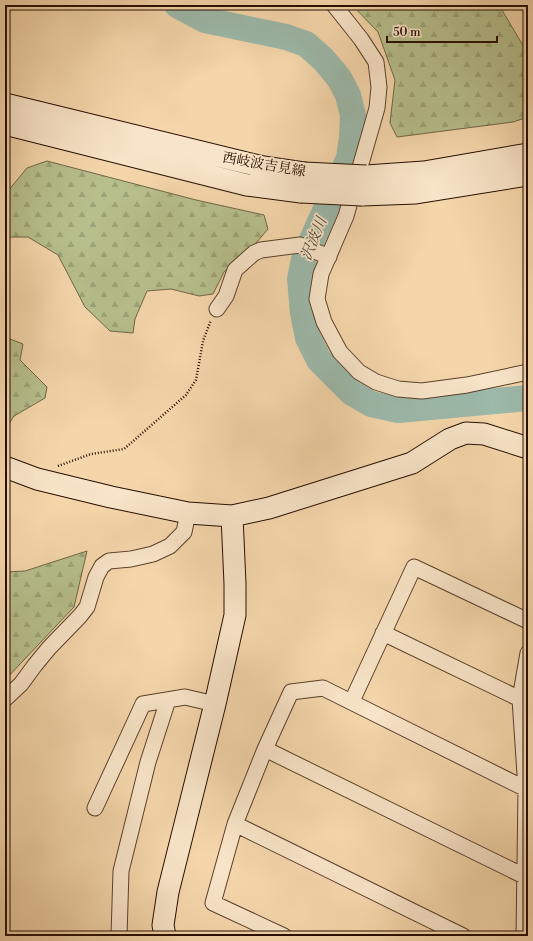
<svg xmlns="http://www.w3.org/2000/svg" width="533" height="941" font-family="'Libre Bodoni','Noto Serif JP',serif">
	<defs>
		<pattern id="forest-firs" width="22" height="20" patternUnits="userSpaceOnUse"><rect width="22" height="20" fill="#b7bf8d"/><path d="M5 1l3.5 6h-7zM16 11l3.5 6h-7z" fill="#9da378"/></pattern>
	</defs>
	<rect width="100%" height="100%" fill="#f5d6ab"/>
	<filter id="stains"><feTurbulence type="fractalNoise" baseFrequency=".005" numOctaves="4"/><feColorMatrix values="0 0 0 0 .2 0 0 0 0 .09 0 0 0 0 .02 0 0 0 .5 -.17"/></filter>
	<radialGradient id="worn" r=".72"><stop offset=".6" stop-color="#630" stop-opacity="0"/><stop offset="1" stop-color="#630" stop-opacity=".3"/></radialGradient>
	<path fill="url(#forest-firs)" stroke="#6f6646" d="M352 5H499L528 54V117L513 122 397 137 390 123 395 80 378 32Z
		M47 161 196 200 264 215 268 229 256 243 224 272 213 294 199 296 171 289 147 291 135 319 133 333 110 331 85 307 58 255 28 237H5V192L8 191 27 168Z
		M5 337 23 344 20 360 47 387 45 398 14 416 5 430Z
		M87 551 74 607 5 680V572L25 571Z"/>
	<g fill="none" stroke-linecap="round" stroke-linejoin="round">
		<path stroke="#9cb9aa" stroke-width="26" d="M177 5 205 20 286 37 306 44 324 60 339 78 348 95 353 115 352 137 349 158 305 255 300 279 303 313 308 338 319 360 352 393 371 404 398 410 528 398"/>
		<g stroke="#5a402b" stroke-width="17">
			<path id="street" d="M334 5 361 39 376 62 379 87 377 108 346 216 321 274 317 299 324 322 340 352 359 372 376 382 398 389 422 391 467 385 528 372
				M217 309 226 296 235 270 254 253 261 250 300 245 329 257
				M383 633 520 699
				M5 699 21 684 35 665 49 648 80 616 87 607 96 577 102 566 109 561 131 559 153 554 170 546 184 532 188 513
				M352 701 414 567 528 621
				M265 749 526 877
				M95 808 143 704 185 697 215 704
				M235 824 463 936
				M119 936 121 871 148 762 168 700
				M284 936 213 903 235 824 265 749 291 692 323 688 526 789
				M524 936 526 789 520 699 528 653"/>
		</g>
		<g stroke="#270e00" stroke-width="23">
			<path id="secondary" d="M5 104 263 167 304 173
				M5 124 247 185 301 192
				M366 176 424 172 528 154
				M362 195 416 193 528 175
				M5 467 37 479 111 497 188 513 232 516 269 508 412 463 450 439 466 433 484 434 528 448
				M165 936 163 925 168 892 215 704 235 615V584L232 516"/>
		</g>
		<path stroke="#270e00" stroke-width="2.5" stroke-dasharray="1 2" stroke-linecap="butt" d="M58 466 91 454 124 449 186 395 196 380 203 341 211 320"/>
		<use href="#street" stroke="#f8e4c8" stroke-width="15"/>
		<use href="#secondary" stroke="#f8e4c8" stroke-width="21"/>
		<g stroke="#270e00" stroke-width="23" stroke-linecap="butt">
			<path id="secondary-bridge" d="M304 173 366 176
				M301 192 362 195"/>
		</g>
		<use href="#secondary-bridge" stroke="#f8e4c8" stroke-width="21"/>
	</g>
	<g text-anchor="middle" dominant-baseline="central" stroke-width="3.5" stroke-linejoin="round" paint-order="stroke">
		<g font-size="14" fill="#270e00" stroke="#f8e4c8">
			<text transform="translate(264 165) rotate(10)">西岐波吉見線</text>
		</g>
		<g font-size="15" font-style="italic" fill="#504a3c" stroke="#f8e4c8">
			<text transform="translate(314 239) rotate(-68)">沢波川</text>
		</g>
	</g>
	<rect width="533" height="941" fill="none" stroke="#f5d6ab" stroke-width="20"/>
	<rect x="6" y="6" width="521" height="929" fill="none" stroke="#270e00" stroke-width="2"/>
	<rect x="10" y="10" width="513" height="921" fill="none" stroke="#270e00"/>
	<path d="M387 36v6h110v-6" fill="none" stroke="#270e00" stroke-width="2"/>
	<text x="393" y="36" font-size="12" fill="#270e00" stroke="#f8e4c8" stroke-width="3" paint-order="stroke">50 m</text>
	<rect width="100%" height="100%" filter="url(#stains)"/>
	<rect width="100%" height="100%" fill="url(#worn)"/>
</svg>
